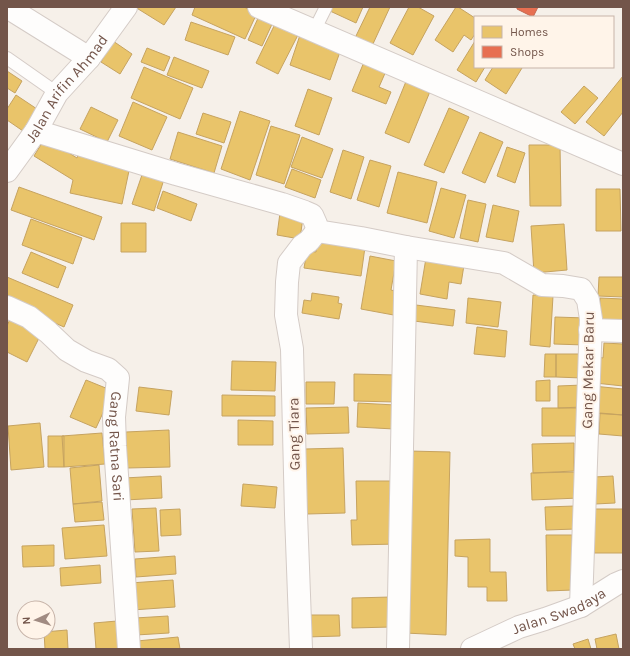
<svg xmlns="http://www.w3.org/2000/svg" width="630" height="656" font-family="Karla,sans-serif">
	<rect width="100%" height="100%" fill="#f6f0e9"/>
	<path fill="#e9c46a" stroke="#c6a360" d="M135 7H176L164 25Z
		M195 7H244L257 13 245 39 192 15Z
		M332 7H363L356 23 330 11Z
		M370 7H390L372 46 355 38Z
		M409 7H418L434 16 413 55 390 43Z
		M456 7H458L475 18V34L471 40 464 35 453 52 435 40Z
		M259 16 273 22 262 46 248 40Z
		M191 22 235 37 228 55 185 40Z
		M275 24 298 35 278 74 256 63Z
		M300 35 341 49 330 80 290 65Z
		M113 41 132 54 120 74 101 62Z
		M475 41V67H485L476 82 457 70Z
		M147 48 170 57 164 71 141 62Z
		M174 57 209 71 202 88 167 75Z
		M364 62 386 71 379 87 391 92 386 104 352 91Z
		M144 67 193 88 180 119 131 98Z
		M493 67H520L522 68 506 94 485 80Z
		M7 71 22 81 15 93 7 88Z
		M623 76V112L604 136 586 122Z
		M407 79 431 89 409 143 385 133Z
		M584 86 598 98 575 124 561 112Z
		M308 89 332 98 319 135 295 126Z
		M16 95 37 109 23 131 7 120V109Z
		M133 102 167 117 152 150 119 136Z
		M91 107 118 120 107 142 80 129Z
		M449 108 469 117 444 173 424 165Z
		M240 111 270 121 250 180 221 169Z
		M203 113 231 122 224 143 196 134Z
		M271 126 300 135 284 184 256 175Z
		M178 132 222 146 214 173 170 159Z
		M480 132 503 142 485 183 462 173Z
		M302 137 333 149 322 178 291 167Z
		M45 138 77 158 78 155 130 166 122 204 70 193 73 180 34 156Z
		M529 145H560L561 206H530Z
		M507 147 525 153 515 183 497 176Z
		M343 150 364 157 351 199 330 192Z
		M370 160 391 166 379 207 357 200Z
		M144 169 165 176 154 211 132 204Z
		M292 169 321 180 315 198 285 187Z
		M398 172 437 182 427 223 387 213Z
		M19 187 102 217 94 240 11 210Z
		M441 188 466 195 454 238 429 231Z
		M596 189H620L621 231H596Z
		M163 191 197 204 191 221 157 208Z
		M468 200 486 204 478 242 460 238Z
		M493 205 519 211 513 242 486 237Z
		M280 213 303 217 300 239 277 235Z
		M31 219 82 238 73 264 22 245Z
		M121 223H146V252H121Z
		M564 224 567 270 534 273 531 226Z
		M317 240 365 247 361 276 304 268 307 251 316 252Z
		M31 252 66 267 58 288 22 273Z
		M370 256 396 261 391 290 403 293 399 316 361 309Z
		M426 258 464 265 461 284 449 282 447 299 420 294Z
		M7 277 73 305 64 327 7 302Z
		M599 277H623V297L598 296Z
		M312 293 339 297 338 303 342 304 339 319 302 313 304 300 311 301Z
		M533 295 553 296 550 347 530 345Z
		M468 298 501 302 498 327 466 323Z
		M600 298 623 299V323L600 322Z
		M416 305 455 310 453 326 414 321Z
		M555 317 586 318 585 345 554 344Z
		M10 319 41 334 27 362 7 352V326Z
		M477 327 507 331 505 357 474 354Z
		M604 343 623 344V386L595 383 598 357 603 358Z
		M545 354H556V377H544Z
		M556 354H582V378L556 377Z
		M232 361 276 362 275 391 231 390Z
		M354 374 397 375 396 402 354 401Z
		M86 380 113 391 96 428 70 417Z
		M550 380V401H536V381Z
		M306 382H335L334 404H306Z
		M583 385V407L558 408V386Z
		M593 386 623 389V415L591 413Z
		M139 387 172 391 169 415 136 411Z
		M222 395 275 396V416H222Z
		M358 403 395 405 394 429 357 427Z
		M348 407 349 433 307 434 306 408Z
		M542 408H577L576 436H542Z
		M600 413 623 415V436L599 434Z
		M238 420 273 421V445H238Z
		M40 423 44 467 11 470 8 426Z
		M169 430 170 467 127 468 126 432Z
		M102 433 105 464 64 467 62 436Z
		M48 436H64V467H48Z
		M574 443V471L533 473 532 444Z
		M343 448 345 513 307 514 305 449Z
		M409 451 450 452 446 635 405 633Z
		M99 465 102 501 73 504 70 468Z
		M578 472 579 498 532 500 531 473Z
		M161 476 162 498 125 500 124 478Z
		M613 476 615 503 595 504 594 477Z
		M356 481H397V544L352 545 351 520H357Z
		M243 484 277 487 275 508 241 506Z
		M102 502 104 520 75 522 73 504Z
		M575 506 576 529 546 530 545 507Z
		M156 508 159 551 135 552 132 509Z
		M180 509 181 535 161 536 160 510Z
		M594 509H623V553H594Z
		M104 525 107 556 65 559 62 528Z
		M546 535H572L573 590 547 591Z
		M490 539V572H506L507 601H487V587H468V557L455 556V540Z
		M54 545V566L23 567 22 546Z
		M175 556 176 574 136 577 135 559Z
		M100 565 101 583 61 586 60 568Z
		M173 580 175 607 132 610 130 583Z
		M391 597V627L352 628V598Z
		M305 615H339L340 636 306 637Z
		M168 616 169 633 136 635 135 618Z
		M117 621 119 649H96L94 623Z
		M67 630 68 649H45L44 632Z
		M616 634 619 649H597L595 639Z
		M178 637 180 649H138L137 641Z
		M588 639 591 649H575L573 644Z"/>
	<path fill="#e76f51" stroke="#c4674f" d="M517 7H538L533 17 517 9Z"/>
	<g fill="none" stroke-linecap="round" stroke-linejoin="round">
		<g stroke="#d4cbc6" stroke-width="14">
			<path id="service" d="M314 31 326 7
				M7 58 57 93"/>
		</g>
		<g stroke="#d4cbc6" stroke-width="24">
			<g id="minor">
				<path d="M7 7 89 58"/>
				<path d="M259 7 623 164"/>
				<path d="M36 131 176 174 282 204 305 212 312 215 316 224 317 231"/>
				<path d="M317 231 361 238 406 247 504 263 542 285 563 286 581 289 588 300 591 319 581 606"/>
				<path id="s1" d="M7 307 29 317 48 332 67 350 86 361 108 369 118 378 114 417 115 446 129 649"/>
				<path d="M590 330 623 331"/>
				<path d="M301 649 296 514 292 349 286 315 287 282 289 263 302 246 309 241 317 231"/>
				<path d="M398 649 406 247"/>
				<path id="s2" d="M472 649 519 627 545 619 581 606 616 584 623 581"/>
			</g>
		</g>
		<g stroke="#d4cbc6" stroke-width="24">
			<g id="tertiary">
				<path id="s3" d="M7 171 36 131 57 93 89 58 126 7"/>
			</g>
		</g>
		<use href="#service" stroke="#fefdfc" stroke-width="12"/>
		<use href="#minor" stroke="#fefdfc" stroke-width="22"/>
		<use href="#tertiary" stroke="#fefdfc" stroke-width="22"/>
	</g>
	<g text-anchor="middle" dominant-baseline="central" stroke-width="4" stroke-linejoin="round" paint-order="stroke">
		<g font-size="15" fill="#73554a" stroke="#fff4e9">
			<text stroke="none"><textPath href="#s3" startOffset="102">Jalan Arifin Ahmad</textPath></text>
			<text transform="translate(588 370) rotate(-89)">Gang Mekar Baru</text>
			<text transform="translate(294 434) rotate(-91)">Gang Tiara</text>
			<text stroke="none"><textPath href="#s1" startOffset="202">Gang Ratna Sari</textPath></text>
			<text stroke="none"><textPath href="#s2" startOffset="95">Jalan Swadaya</textPath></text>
		</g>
	</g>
	<rect width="630" height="656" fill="none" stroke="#73554a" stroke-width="16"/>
	<rect x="474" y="16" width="140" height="52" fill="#fff4e9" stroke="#c7b4a9"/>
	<rect x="482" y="26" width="20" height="12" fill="#e9c46a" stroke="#c7b4a9"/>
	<text x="510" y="36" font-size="12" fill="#73554a">Homes</text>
	<rect x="482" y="46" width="20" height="12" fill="#e76f51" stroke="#c7b4a9"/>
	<text x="510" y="56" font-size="12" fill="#73554a">Shops</text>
	<g transform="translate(36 620) rotate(266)"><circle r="19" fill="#fff4e9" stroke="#c7b4a9"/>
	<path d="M0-3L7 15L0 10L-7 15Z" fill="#a18b82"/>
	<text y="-6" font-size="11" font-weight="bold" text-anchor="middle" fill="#73554a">N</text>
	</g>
</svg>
